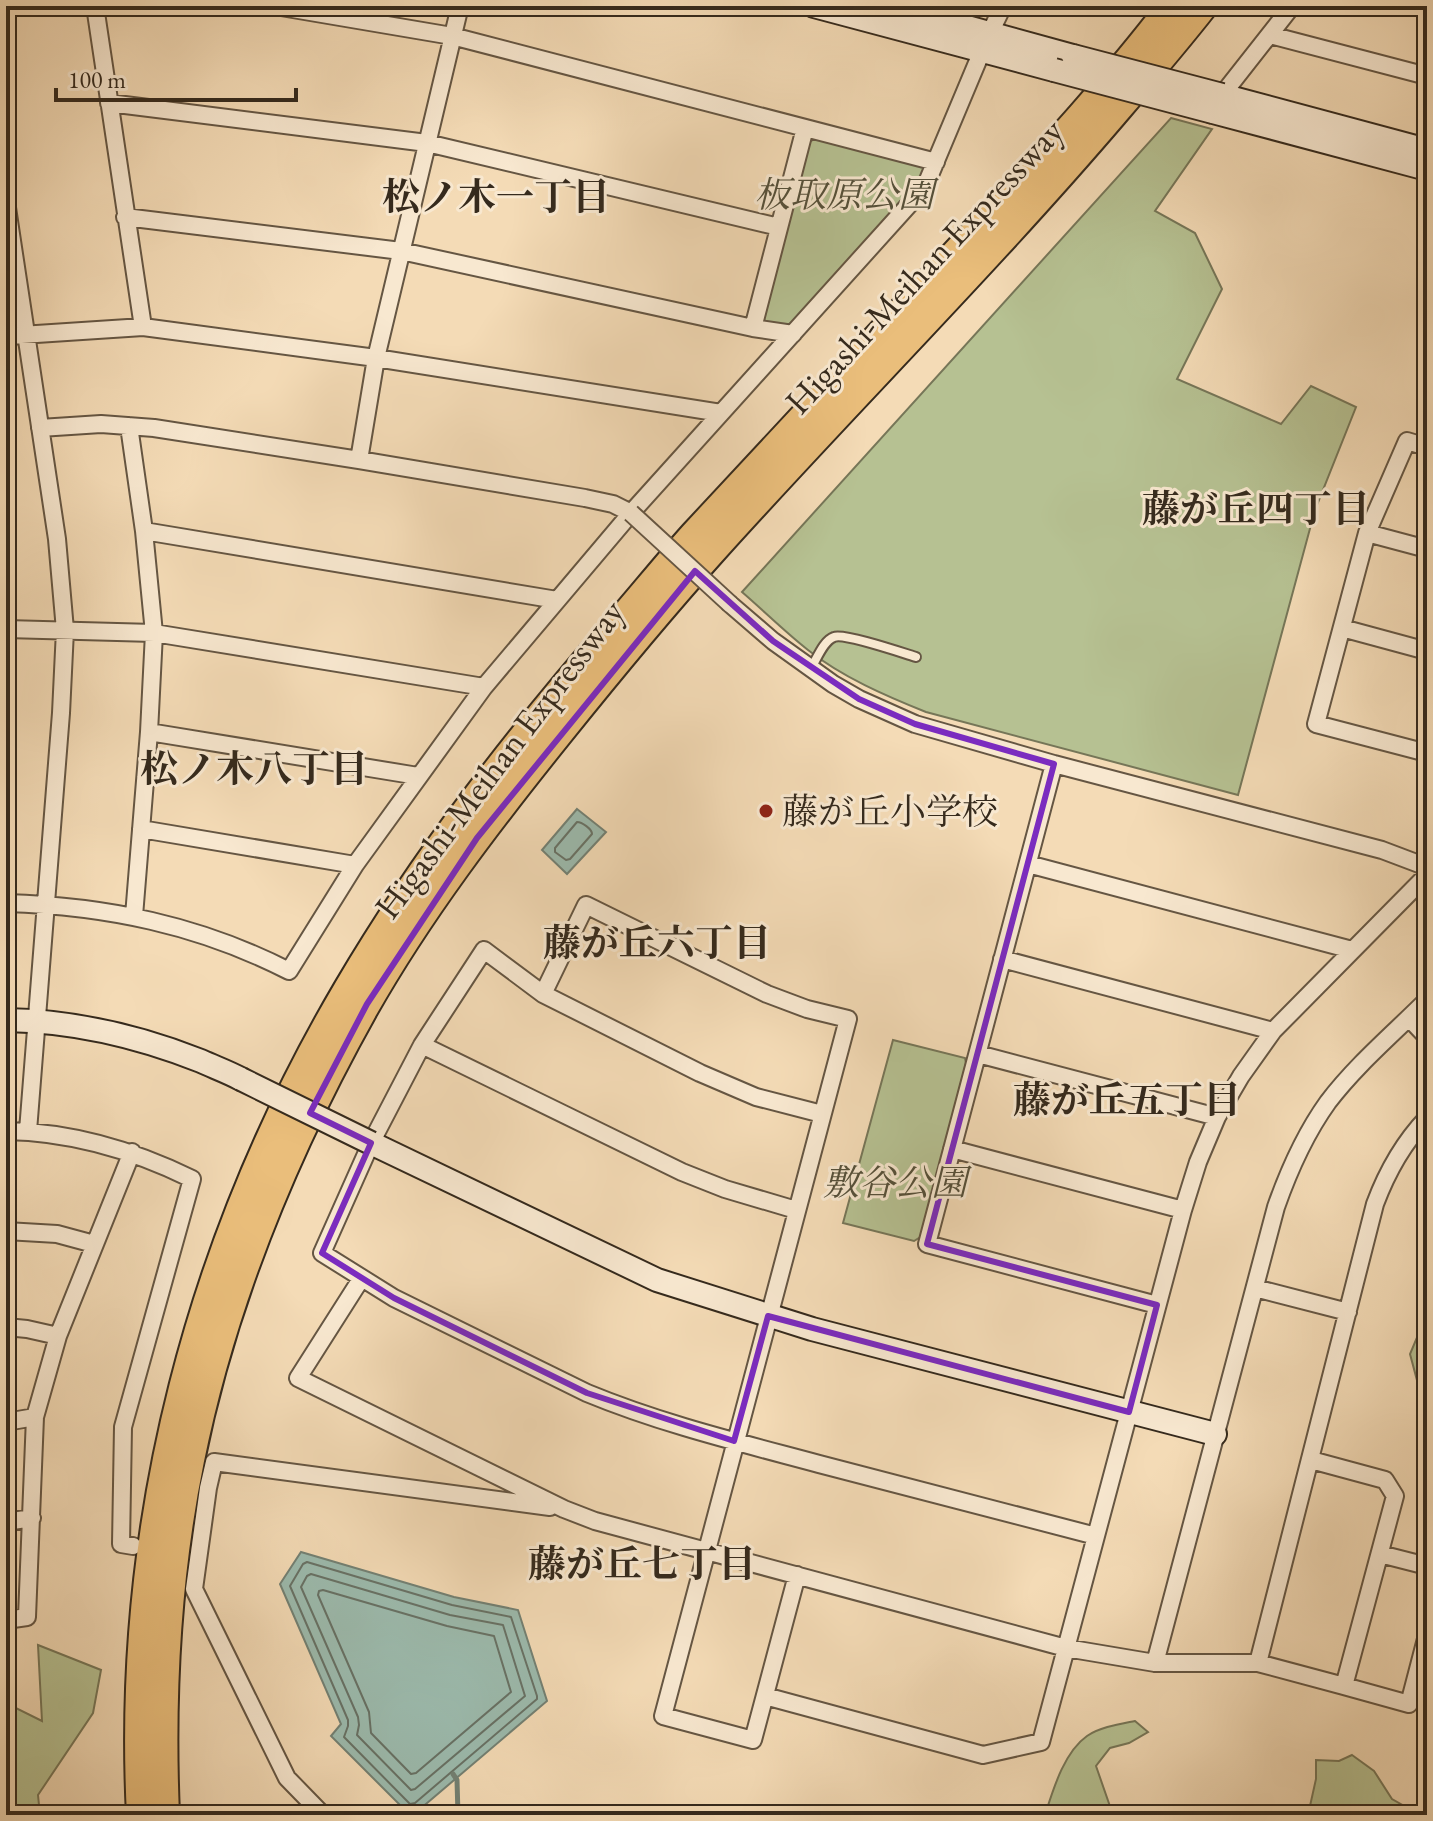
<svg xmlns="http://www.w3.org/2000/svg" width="1433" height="1821" font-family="'EB Garamond','Noto Serif JP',serif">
	<rect width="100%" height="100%" fill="#f4dbb6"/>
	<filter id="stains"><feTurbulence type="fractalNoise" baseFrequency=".0025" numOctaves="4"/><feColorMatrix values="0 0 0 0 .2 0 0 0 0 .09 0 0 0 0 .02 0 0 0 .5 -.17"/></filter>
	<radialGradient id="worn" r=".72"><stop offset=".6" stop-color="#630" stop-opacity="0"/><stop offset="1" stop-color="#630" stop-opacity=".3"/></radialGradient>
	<path fill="#b6c192" stroke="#767658" stroke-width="2" d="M1171 118 1212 129 1155 211 1195 233 1222 289 1177 379 1281 424 1311 386 1356 407 1315 510 1238 795 926 712C886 696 842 677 808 650 785 632 764 611 742 592Z
		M816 138 923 167 924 176 792 326 767 323 763 318 808 143Z
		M893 1040 965 1058 966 1063 922 1236 914 1241 843 1223Z
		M1418 1335H1427V1398L1418 1384 1410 1354Z
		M38 1645 101 1670 93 1713 38 1795 40 1815H6V1703L42 1721Z
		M1135 1721 1148 1732 1129 1743 1110 1748 1096 1766 1113 1815H1045C1053 1790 1064 1752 1087 1736 1100 1727 1120 1724 1135 1721Z
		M1352 1755 1374 1771 1392 1799 1413 1811 1416 1815H1308L1316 1779V1760L1339 1761Z"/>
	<path fill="#9cbbae" stroke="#738174" stroke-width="2" d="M577 809 606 832 567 874 542 850Z
		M301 1552 454 1597 518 1610 547 1701 413 1815H410L331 1736 341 1724 280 1584Z"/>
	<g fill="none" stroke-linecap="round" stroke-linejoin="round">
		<path stroke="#687266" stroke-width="2" d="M577 822C582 822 592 829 592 834L570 859 566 860 555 852V848Z
			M307 1562 452 1605 511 1617 537 1696V1699L415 1803 410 1804 344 1737 348 1726V1720L290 1586 303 1564Z
			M311 1574 450 1615 503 1625 525 1696 415 1789 411 1790 357 1735 359 1725 358 1717 301 1587 307 1576Z
			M323 1590 447 1626 494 1636 511 1692 416 1773 411 1774 371 1733 369 1712 318 1595 319 1591Z"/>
		<path stroke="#738174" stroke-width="5" d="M453 1774 457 1780 458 1815"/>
		<g stroke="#655643" stroke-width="12">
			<path id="lane" d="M811 668C817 659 823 641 834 637 844 633 903 653 916 657"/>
		</g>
		<g stroke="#655643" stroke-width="20">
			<path id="street" d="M95 6 143 327
				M275 6 452 36 936 162
				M990 33 1003 6
				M1270 35 1427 76
				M1222 95 1292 6
				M109 103 427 143 779 227
				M6 201 57 539 65 630 61 713 28 1131
				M125 217 401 251 753 328 793 334
				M753 328 805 128
				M6 336 143 327 376 358 721 413
				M129 426 144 531 154 633 149 732 134 916
				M40 428 101 424 154 428 359 460 585 498 613 504 631 513
				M1427 447 1407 441 1367 533 1316 724 1427 753
				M359 460 376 358 460 6
				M144 531 557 600
				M1367 533 1427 549
				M730 604 773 641 833 684 859 699 915 724 1054 764 1382 850 1427 867
				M1342 628 1427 651
				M6 629 154 633 484 687
				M149 732 418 776
				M1054 764 927 1244 1157 1305
				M141 829 355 865
				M1028 864 1352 950
				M6 903C106 906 199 925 289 971L355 865 484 687 631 513 925 187 982 51
				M1002 959 1273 1031
				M543 994 586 905 767 994 807 1009 848 1019 663 1716 753 1740 797 1575
				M1409 1018 1427 1037
				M422 1045 682 1172 725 1189 796 1210
				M978 1054 1217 1117
				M822 1114 756 1097 700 1073 543 994 484 950 422 1045 371 1143 322 1253 394 1298 587 1393C662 1424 741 1443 819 1464 912 1488 1004 1512 1096 1536
				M6 1131C72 1132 133 1150 192 1179L123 1427 121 1544 133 1546
				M952 1149 1183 1210
				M6 1231 57 1234 94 1244
				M361 1279 298 1378 564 1509 595 1521 1066 1648 1155 1663H1258L1344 1686 1395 1496 1385 1480 1311 1460
				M1255 1288 1348 1312
				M6 1327 27 1329 58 1336
				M6 1422 35 1417
				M6 1522 32 1518
				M1380 1554 1427 1566
				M6 1620 27 1617 35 1417 58 1336 132 1152
				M1155 1663 1276 1207C1289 1170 1305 1134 1328 1102 1356 1065 1394 1033 1427 1000
				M1258 1663 1375 1204C1387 1172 1403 1143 1427 1118
				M1344 1686 1409 1704 1427 1635
				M765 1696 983 1755 1041 1742 1183 1210 1198 1162 1217 1117 1241 1076 1273 1031 1427 875
				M323 1815 287 1778 194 1589 208 1488 214 1462 550 1507"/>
		</g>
		<g stroke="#352a1d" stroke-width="26">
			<path id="secondary" d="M814 6 1054 70
				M890 6 1073 56
				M1222 95 1427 150
				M1213 112 1427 169
				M6 1020C73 1021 138 1036 201 1061 214 1067 228 1072 241 1079
				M371 1143 657 1280 812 1329 1215 1434"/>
		</g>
		<g stroke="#352a1d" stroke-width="32">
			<path id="highway" d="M141 1815C126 1524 200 1240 348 989 425 858 518 739 617 625 643 595 668 564 694 535 787 434 881 335 974 234 1042 160 1111 86 1172 6
				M165 1815C160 1696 166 1577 190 1460 222 1301 285 1149 364 1008 419 911 488 821 558 734 607 673 658 611 711 552 843 405 984 265 1113 114 1143 79 1174 43 1203 6"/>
		</g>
		<use href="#lane" stroke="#f8e8d0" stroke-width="8"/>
		<use href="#street" stroke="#f8e8d0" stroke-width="16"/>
		<use href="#secondary" stroke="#f8e8d0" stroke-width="22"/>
		<use href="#highway" stroke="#eabe7b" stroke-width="28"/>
		<g stroke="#655643" stroke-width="20" stroke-linecap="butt">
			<path id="street-bridge" d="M631 513 730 604"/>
		</g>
		<g stroke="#352a1d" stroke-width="26" stroke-linecap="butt">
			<path id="secondary-bridge" d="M1073 56 1222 95
				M1054 70 1213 112
				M241 1079 371 1143"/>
		</g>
		<use href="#street-bridge" stroke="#f8e8d0" stroke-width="16"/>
		<use href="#secondary-bridge" stroke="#f8e8d0" stroke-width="22"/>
	</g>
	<path fill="none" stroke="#7b2cbf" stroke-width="6" stroke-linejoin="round" d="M695 571 773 641 859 699 915 724 1054 764 927 1244 1157 1305 1129 1412 768 1316 734 1441 587 1393 394 1298 322 1253 371 1143 310 1113 367 1004 477 838Z"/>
	<circle fill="#8f2418" stroke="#f8e8d0" stroke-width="3" cx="766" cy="811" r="8"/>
	<g text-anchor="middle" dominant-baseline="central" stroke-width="6" stroke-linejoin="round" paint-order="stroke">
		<g font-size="36" font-style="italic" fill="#55503a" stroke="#f8e8d0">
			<text x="844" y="194">板取原公園</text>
			<text x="895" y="1182">敷谷公園</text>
		</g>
		<g font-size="36" fill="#352a1d" stroke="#f8e8d0">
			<text transform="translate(924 266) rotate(-47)">Higashi-Meihan Expressway</text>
			<text transform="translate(499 759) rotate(-53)">Higashi-Meihan Expressway</text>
		</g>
		<g font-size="36" fill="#352a1d" stroke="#f8e8d0" text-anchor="start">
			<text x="782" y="811">藤が丘小学校</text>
		</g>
		<g font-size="38" font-weight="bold" fill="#352a1d" stroke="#f8e8d0">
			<text x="496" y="196">松ノ木一丁目</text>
			<text x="1256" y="508">藤が丘四丁目</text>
			<text x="254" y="768">松ノ木八丁目</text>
			<text x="657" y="942">藤が丘六丁目</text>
			<text x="1127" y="1099">藤が丘五丁目</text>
			<text x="642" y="1563">藤が丘七丁目</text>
		</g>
	</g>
	<rect width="1433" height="1821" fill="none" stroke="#f4dbb6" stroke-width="32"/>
	<rect x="8" y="8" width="1417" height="1805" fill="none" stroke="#352a1d" stroke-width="4"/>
	<rect x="16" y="16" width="1401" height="1789" fill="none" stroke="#352a1d" stroke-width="2"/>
	<path d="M56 88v12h240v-12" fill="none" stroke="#352a1d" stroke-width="4"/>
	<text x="68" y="88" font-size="24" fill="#352a1d" stroke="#f8e8d0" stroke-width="6" paint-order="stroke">100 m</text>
	<rect width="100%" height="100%" filter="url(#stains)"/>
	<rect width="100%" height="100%" fill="url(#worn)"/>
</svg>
